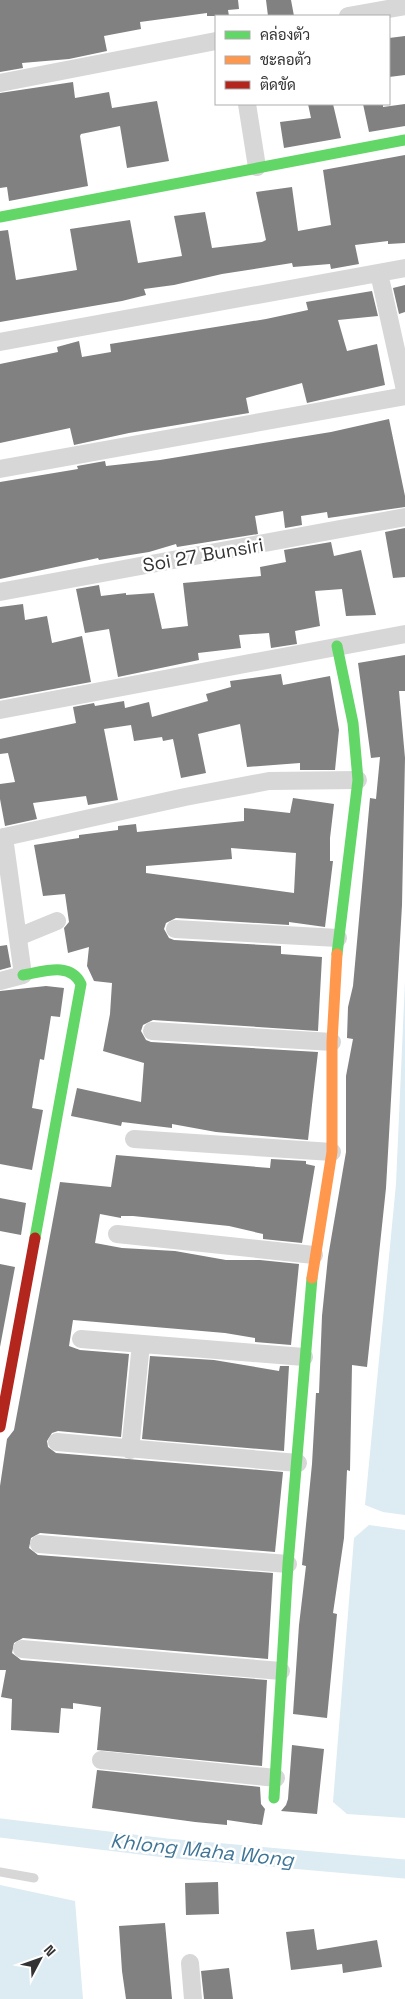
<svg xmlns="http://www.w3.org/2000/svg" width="405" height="1999" font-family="'Space Grotesk',Sarabun,sans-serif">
	<rect width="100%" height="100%" fill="#fff"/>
	<path fill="#ddebf3" d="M405 981V1515L383 1512 365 1505 396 1184Z
		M369 1525 405 1530V1818L347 1814 333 1802 354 1538Z
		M0 1885 75 1901 83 1999H0Z"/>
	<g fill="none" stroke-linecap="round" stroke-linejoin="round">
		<path stroke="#ddebf3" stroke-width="19" d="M0 1828 166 1848 405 1869"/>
	</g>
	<path fill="#818181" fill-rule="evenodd" d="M0 0H238L239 9 228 10 229 16H207V13L140 22 141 29 104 36 107 51 69 59 22 63 23 68 0 72Z
		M266 0H291L294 16H268Z
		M405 36V75L389 77V38Z
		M73 82 75 98 109 92 112 108 157 101 169 161 127 168 120 126 81 134 80 136 88 186 9 201 7 187 0 188V93Z
		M308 104H333L341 138 284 148 280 122 311 118Z
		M363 104H383V107L405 104V126L369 132Z
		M405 155V243L388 244V241L355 245 359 264 331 269 330 264 293 267 292 263 222 274 174 285 144 289 146 295 122 301 0 322V231L8 230 16 280 77 270 70 229 130 220 138 263 182 256 174 216 205 212 212 248 262 242 266 240 256 192 292 187 298 231 331 225 323 170Z
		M405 285V312L399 314 393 288Z
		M372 291 378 316 338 320 347 351 377 344 385 385 307 403 302 383 246 398 249 413 129 433 74 445 70 428 0 443V364L58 352 57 347 79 341 82 357 111 352 110 344 266 319 308 310 306 302Z
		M389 419 405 496V507L328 518 327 512 301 516 302 525 285 528 283 511 255 516 258 534 177 547 176 544 149 552 99 560 98 558 0 579V482L78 469 77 466 105 461 106 466 160 460 331 432Z
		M405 528V577L393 578 385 532Z
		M331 542 334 556 361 550 376 615 346 616 342 589 315 591 320 626 295 631 297 644 271 648 269 633 239 635 241 648 198 653 199 660 118 677 109 629 85 633 76 589 99 585 101 596 126 593V595L154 593 162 629 188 626 183 583 261 576 260 567 286 562 284 550Z
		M23 604 25 620 47 616 52 643 82 636 91 682 0 699V607Z
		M405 655V691H399L405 758 402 905 386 1188 367 1367 352 1365 350 1471 347 1470 344 1538 333 1613 337 1614 327 1718 293 1714 299 1625 306 1566 302 1565 312 1464 316 1393H319L322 1316 328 1257 346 1152V1076L353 1039 347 1038 348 1007 353 986 370 798 376 799 380 757 371 758 358 663Z
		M281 674 283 685 330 676 339 730 335 770H300V763L247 767 240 724 198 734 206 773 181 778 173 739 163 741 162 737 134 741 131 725 104 729 118 800 88 805 86 796 33 803 37 819 5 826 0 799V784L15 782 8 753 0 754V739L76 723 73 707 94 703 95 706 124 701 125 708 149 702 152 717 208 701 206 694 231 687 230 681Z
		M293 798 334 804 330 838V861H333L325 927 289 922V925L176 918 166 923 164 929 169 938 174 940 281 946V954L322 957 318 1031 153 1020 143 1025 141 1031 146 1040 151 1042 318 1052 308 1140 216 1132 172 1124V1128L122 1122 121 1126 71 1116 77 1088 141 1102 144 1063 103 1051 110 1014 112 983 94 981 87 966 89 947 68 953 64 928 69 922 65 894 43 896 34 845 79 838V835L118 830V826L136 824 137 832 244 821V808L290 813ZM231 848 296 853 294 893 146 873V866L232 859Z
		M7 945 11 967 0 970V946Z
		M46 986 64 988 60 1017 51 1016 44 1060 40 1059 32 1108 43 1110 32 1170 0 1164V991Z
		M116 1155 270 1168 271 1159 306 1161V1164L315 1166 302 1243 263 1239V1234L229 1226 133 1216H121V1218L100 1214 95 1243 122 1248 175 1251 226 1260H260L299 1264 291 1345 255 1342V1338L225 1333 73 1320 69 1346 80 1350 129 1354 121 1437 58 1431 52 1433 47 1441 48 1447 56 1453 283 1472 275 1552 40 1533 31 1538 29 1548 38 1555 273 1573 268 1659 23 1638 14 1643 12 1653 21 1660 267 1680 262 1766 97 1750 101 1707 73 1703V1709L61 1708 59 1733 11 1730 12 1699 1 1697 6 1670H0V1486L7 1439 14 1430 60 1182 111 1187Z
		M0 1198 26 1203 21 1235 0 1231Z
		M0 1264 15 1267 0 1347Z
		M150 1356 214 1360 279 1371 280 1366H289L284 1451 142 1439Z
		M292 1745 324 1749 317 1814 281 1811 286 1805 288 1799Z
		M97 1770 260 1787 261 1804 265 1809 262 1825 227 1820V1825L195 1822 92 1808Z
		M218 1882 219 1914 186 1915 185 1883Z
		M165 1923 172 1999H126L122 1971 119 1926Z
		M314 1929 317 1950 377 1940 382 1967 343 1973 342 1964 291 1970 286 1932Z
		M229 1968 233 1999H204L201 1971Z"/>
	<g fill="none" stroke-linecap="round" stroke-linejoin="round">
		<path stroke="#d7d7d7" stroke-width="9" d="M0 1872 34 1878"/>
		<path stroke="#d7d7d7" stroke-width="18" d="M348 16 405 6
			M0 83 216 41
			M247 104 257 167
			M379 273 405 390
			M0 342 405 268
			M0 469 405 396
			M0 592 405 517
			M0 710 405 634
			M0 838 185 797 269 781 358 780
			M175 929 338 938
			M18 937 57 921
			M0 981 23 975 4 837
			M152 1031 332 1042
			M134 1139 332 1152
			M117 1234 314 1255
			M81 1339 304 1357
			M57 1442 298 1463
			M130 1450 141 1344
			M39 1544 288 1564
			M22 1649 281 1671
			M101 1760 276 1778
			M190 1963 193 1999"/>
		<path stroke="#63d668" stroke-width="11" d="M0 217 405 140
			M337 646 353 723 358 780 337 954
			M23 975C43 972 70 961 81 984L35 1238
			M274 1798 288 1564 312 1278"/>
		<path stroke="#ff974d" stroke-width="11" d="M312 1278 332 1152V1042L337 954"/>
		<path stroke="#b3261e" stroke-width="11" d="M0 1427 35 1238"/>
	</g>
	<g text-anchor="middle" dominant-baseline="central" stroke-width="5" stroke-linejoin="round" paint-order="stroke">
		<g font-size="19" fill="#333" stroke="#fff">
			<text transform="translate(203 555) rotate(-10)">Soi 27 Bunsiri</text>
		</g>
		<g font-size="20" font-style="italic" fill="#3f7597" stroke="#fff">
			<text transform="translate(202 1850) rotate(6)">Khlong Maha Wong</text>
		</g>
	</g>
	<rect x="215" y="15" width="175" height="90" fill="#ffffff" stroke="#adadad"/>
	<rect x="225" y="31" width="25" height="8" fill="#63d668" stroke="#adadad"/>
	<text x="260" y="40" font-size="15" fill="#333333">คล่องตัว</text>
	<rect x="225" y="56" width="25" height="8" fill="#ff974d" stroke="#adadad"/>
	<text x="260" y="65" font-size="15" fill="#333333">ชะลอตัว</text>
	<rect x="225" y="81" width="25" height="8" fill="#b3261e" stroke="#adadad"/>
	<text x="260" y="90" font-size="15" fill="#333333">ติดขัด</text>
	<g transform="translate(40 1959) rotate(49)" stroke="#ffffff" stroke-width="4" paint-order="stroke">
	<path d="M0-4L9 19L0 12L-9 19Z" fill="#333333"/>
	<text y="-8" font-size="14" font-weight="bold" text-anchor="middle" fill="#333333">N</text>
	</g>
</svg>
